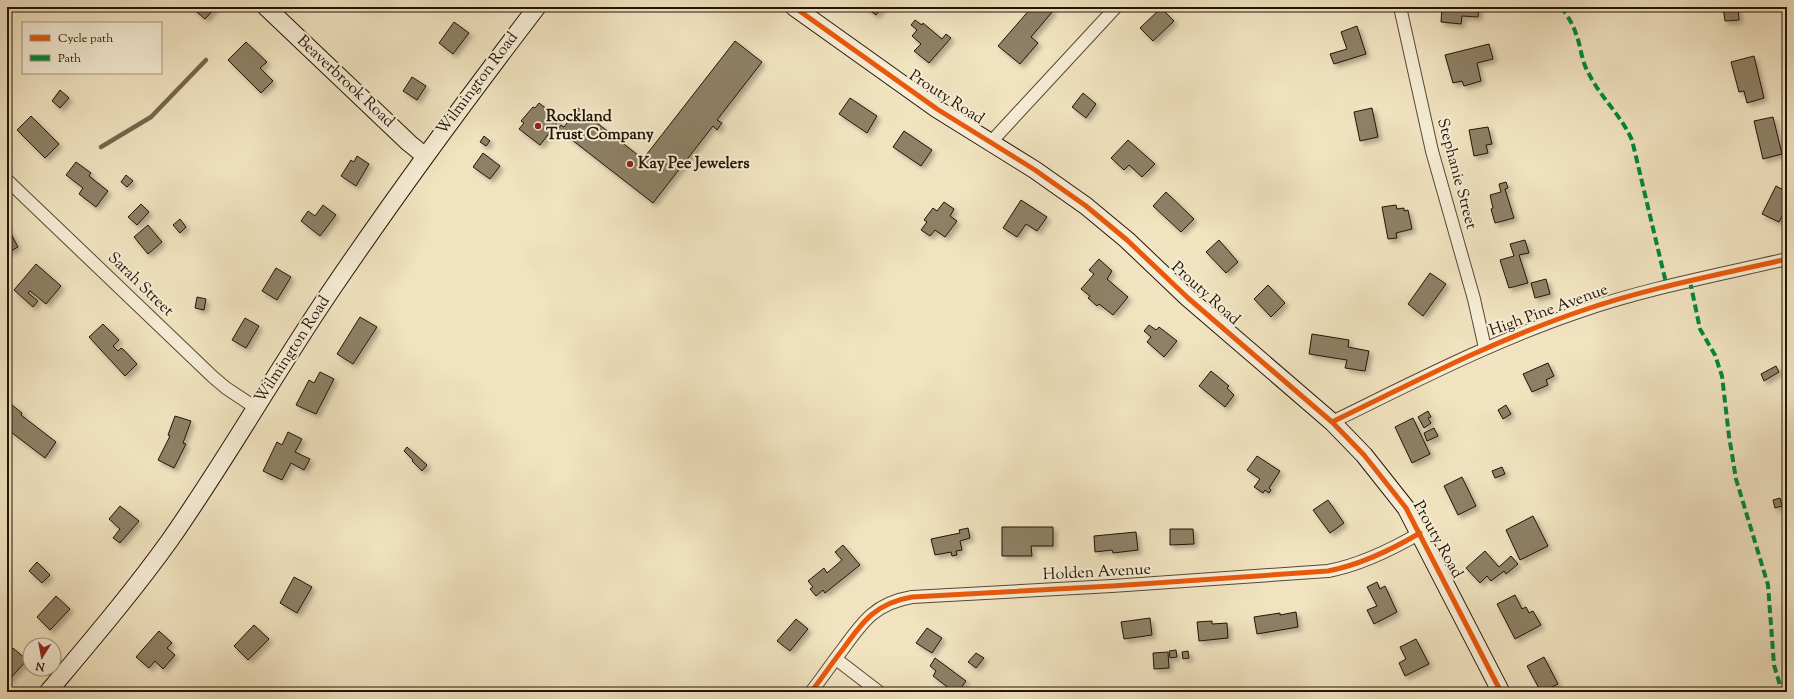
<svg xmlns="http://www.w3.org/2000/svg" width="1794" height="699" font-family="'Sorts Mill Goudy',serif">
	<defs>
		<filter id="shadow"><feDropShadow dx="3.5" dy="3.5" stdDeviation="2" flood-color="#0004"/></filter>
	</defs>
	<rect width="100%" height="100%" fill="#f1e3c0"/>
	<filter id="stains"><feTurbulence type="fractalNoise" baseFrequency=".005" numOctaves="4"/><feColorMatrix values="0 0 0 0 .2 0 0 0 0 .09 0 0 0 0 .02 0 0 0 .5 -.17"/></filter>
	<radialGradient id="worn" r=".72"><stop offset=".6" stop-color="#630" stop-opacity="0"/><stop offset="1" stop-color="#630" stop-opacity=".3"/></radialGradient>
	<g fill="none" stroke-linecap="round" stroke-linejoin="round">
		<path stroke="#75664e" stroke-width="4.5" d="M101 147 151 117 206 60"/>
	</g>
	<path fill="#8e8066" stroke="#231404" filter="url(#shadow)" d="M191 7H216L205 19Z
		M865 7H882L876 15Z
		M1032 7H1048L1053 11 1031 37 1038 43 1020 64 998 46Z
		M1442 7H1479L1478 17 1462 16 1461 24 1441 22Z
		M1723 7H1738L1739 20 1725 21Z
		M1161 8 1174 21 1153 41 1140 28Z
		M915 20 922 25 923 23 942 39 946 34 951 38 929 63 914 51 921 44 912 36 917 30 911 25Z
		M454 22 469 33 453 54 439 43Z
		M1357 26 1366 54 1334 64 1330 54 1347 49 1341 32Z
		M735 41 762 62 717 120 722 123 717 130 713 126 653 203 558 129 561 125 564 127 578 108 643 159Z
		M246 42 267 62 260 68 273 81 261 93 228 60Z
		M1489 44 1493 59 1477 63 1481 81 1464 86 1462 81 1453 83 1445 55Z
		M1754 56 1764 98 1747 103 1744 91 1739 92 1731 62Z
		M412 77 426 86 417 100 403 91Z
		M60 90 69 98 60 108 52 101Z
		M1083 93 1096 104 1086 118 1072 107Z
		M850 98 877 116 867 133 839 114Z
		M539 103 560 119 540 145 519 129 524 123 521 121 533 107 535 108Z
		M1372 108 1378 137 1360 141 1354 112Z
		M31 116 59 144 45 158 17 130Z
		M1773 117 1782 154 1763 159 1754 121Z
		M1488 127 1492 144 1486 145 1488 153 1474 156 1469 130Z
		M904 131 932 150 921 166 893 147Z
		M484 136 490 141 486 146 480 142Z
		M1128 140 1155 164 1142 177 1129 165 1124 170 1111 158Z
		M483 153 500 166 490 179 473 167Z
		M357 156 369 164 356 186 341 176 351 160 354 162Z
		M76 162 91 173 89 176 108 191 96 207 79 194 83 188 66 175Z
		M126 175 133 181 127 187 121 182Z
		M1506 182 1508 188 1505 189 1514 218 1495 223 1491 209 1493 208 1490 195 1501 192 1499 184Z
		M1776 186 1787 192V207L1779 222 1762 214Z
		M1166 192 1194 219 1181 232 1153 206Z
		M1021 200 1047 217 1037 231 1026 224 1017 237 1003 228Z
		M944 202 954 209 950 216 957 221 945 237 935 230 930 236 921 230 927 222 924 220 933 208 937 211Z
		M141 204 149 212 137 225 128 217Z
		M323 205 336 215 320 236 301 221 308 211 315 216Z
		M1396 205 1397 209 1404 208V211L1408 210 1412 229 1396 233 1397 238 1388 239 1382 207Z
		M180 219 186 227 180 233 173 225Z
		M148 225 162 242 148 254 134 237Z
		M7 228H8L18 247 7 253Z
		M1219 240 1238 262 1226 273 1206 252Z
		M1525 240 1529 253 1519 255 1528 283 1509 288 1500 260 1514 256 1510 244Z
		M1099 259 1112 271 1107 279 1128 297 1113 315 1099 304 1097 306 1088 298 1090 296 1081 289 1094 274 1089 270Z
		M36 264 61 286 46 304 30 291 28 293 38 301 33 307 14 290Z
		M276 268 291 277 277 300 262 291Z
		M1430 273 1446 284 1423 316 1408 304Z
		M1546 279 1550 294 1535 298 1531 283Z
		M1268 285 1285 303 1271 317 1254 299Z
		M197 297 206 299 204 310 195 308Z
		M360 317 377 327 353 364 337 354Z
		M245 318 259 326 246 348 232 340Z
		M103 324 119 340 113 346 118 351 121 348 124 350 137 364 125 376 89 337Z
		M1149 325 1156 330 1159 327 1177 341 1164 357 1147 342 1151 337 1144 331Z
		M1312 334 1349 340 1348 347 1369 351 1365 371 1345 368 1347 360 1309 354Z
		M1548 363 1554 376 1546 380 1548 385 1532 392 1523 374Z
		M1776 366 1779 372 1764 381 1761 374Z
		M1211 371 1229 386 1227 388 1234 395 1225 407 1199 386Z
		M320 372 334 379 316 414 296 405 309 380 314 383Z
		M7 401 22 413 21 415 56 442 45 458 7 429Z
		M1506 405 1511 414 1503 419 1498 410Z
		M1428 411 1431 417 1428 418 1431 423 1424 428 1418 417Z
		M175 416 191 421 183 443 186 444 174 468 158 460 170 436 168 435Z
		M1413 418 1430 454 1412 463 1395 427Z
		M1434 428 1438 436 1427 441 1424 433Z
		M288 432 302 439 295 452 310 459 304 470 291 463 282 480 263 471 277 442 282 445Z
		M407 447 427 465 422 471 412 461 413 460 404 451Z
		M1257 456 1280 471 1269 488 1271 490 1269 493 1265 490 1263 493 1254 487 1260 479 1247 470Z
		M1502 467 1505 474 1495 478 1492 471Z
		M1462 477 1476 506 1458 515 1444 486Z
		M1780 498 1782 506 1775 508 1773 500Z
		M1328 500 1344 523 1330 533 1313 510Z
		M120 506 139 521 120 543 113 538 120 529 109 519Z
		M1533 516 1548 546 1520 560 1506 530Z
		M1002 527H1053V546H1031L1032 556H1002Z
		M968 528 970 538 960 541 962 550 956 551 957 555 952 556 951 552 935 555 931 539 960 533 959 530Z
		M1170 529H1193L1194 544 1170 545Z
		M1136 532 1138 550 1113 553 1112 550 1095 552 1094 536Z
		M843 545 860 565 825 593 823 590 816 596 810 589 813 587 808 581 824 568 827 573 842 560 835 552Z
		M1485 551 1499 567 1511 556 1518 564 1506 574 1504 571 1491 581 1487 576 1480 583 1466 568Z
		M37 562 50 575 42 583 29 571Z
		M294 577 312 587 297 613 280 603Z
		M1377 582 1380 589 1385 586 1397 612 1374 624 1367 610 1377 606 1367 587Z
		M1515 595 1522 609 1526 607 1529 613 1533 611 1541 625 1515 639 1497 604Z
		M56 596 70 609 50 630 37 617Z
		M1296 612 1298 627 1257 634 1254 617 1280 613V615Z
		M1150 618 1152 635 1124 639 1121 622Z
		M796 619 808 629 790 651 777 641Z
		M1212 621V624L1227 623 1228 638 1199 641 1197 622Z
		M254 625 269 639 248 660 234 646Z
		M927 628 942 638 932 653 916 643Z
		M159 631 172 643 167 648 175 655 163 669 155 661 149 668 136 657Z
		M1416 639 1429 664 1405 676 1399 663 1406 659 1400 647Z
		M13 648 27 660 8 681 7 654Z
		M1176 650 1177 657 1170 658 1169 651Z
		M1188 651 1189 658 1183 659 1182 652Z
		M1168 652 1169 668 1154 669 1153 653Z
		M976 653 984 658 976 668 968 662Z
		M1544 657 1558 684 1541 692 1527 666Z
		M935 658 966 681 958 692H954L933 676 936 671 930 666Z"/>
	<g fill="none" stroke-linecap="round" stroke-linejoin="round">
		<g stroke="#564833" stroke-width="14">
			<path id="street" d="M1400 7 1432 151 1474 299 1485 348
				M991 142 1116 7
				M7 180 213 377 226 388 256 408
				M1332 422C1414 382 1495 340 1581 311 1648 288 1718 275 1787 259
				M836 659 879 692
				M811 692C822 678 832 663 843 649 863 621 876 603 912 597L1112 586 1328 571C1360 565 1391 550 1420 533"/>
		</g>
		<g stroke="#231404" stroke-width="19">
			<path id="secondary" d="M266 7 409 143 425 156
				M794 7 937 109 1035 170 1086 206 1127 240 1188 298 1332 422 1364 455 1406 508 1501 692
				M48 692C90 642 132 593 170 540 226 460 274 375 328 295 395 196 465 101 537 7"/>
		</g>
		<use href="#street" stroke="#f6edd6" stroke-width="12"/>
		<use href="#secondary" stroke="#f6edd6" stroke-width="17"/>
		<path stroke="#00873e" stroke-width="4" stroke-dasharray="8 4" stroke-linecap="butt" d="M1561 7C1567 15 1573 24 1576 34 1581 46 1581 60 1588 72 1600 97 1621 115 1632 140L1667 287
			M1690 281 1700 329 1715 355 1722 376 1729 436 1736 479 1768 585 1774 665 1782 692"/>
		<g stroke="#f6edd6" stroke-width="8">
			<path id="cycleway" d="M794 7 937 109 1035 170 1086 206 1127 240 1188 298 1332 422 1364 455 1406 508 1501 692
				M1332 422C1414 382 1495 340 1581 311 1648 288 1718 275 1787 259
				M811 692C822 678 832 663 843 649 863 621 876 603 912 597L1112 586 1328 571C1360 565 1391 550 1420 533"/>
		</g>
		<use href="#cycleway" stroke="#e8590c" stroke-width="5"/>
	</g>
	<g fill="#8f2418" stroke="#f6edd6" stroke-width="1.5">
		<circle cx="538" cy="126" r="4"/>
		<circle cx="630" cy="164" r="4"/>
	</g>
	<g text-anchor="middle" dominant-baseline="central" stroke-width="4" stroke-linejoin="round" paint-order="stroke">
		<g font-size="16" fill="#231404" stroke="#f6edd6">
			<text transform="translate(345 82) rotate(43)">Beaverbrook Road</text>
			<text transform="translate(478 84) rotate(-53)">Wilmington Road</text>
			<text transform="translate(946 98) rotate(33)">Prouty Road</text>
			<text transform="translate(1456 174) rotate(75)">Stephanie Street</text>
			<text transform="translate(140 285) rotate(44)">Sarah Street</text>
			<text transform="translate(1205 294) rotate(42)">Prouty Road</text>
			<text transform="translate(1549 311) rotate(-20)">High Pine Avenue</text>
			<text transform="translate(293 350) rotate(-57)">Wilmington Road</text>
			<text transform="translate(1437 540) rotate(61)">Prouty Road</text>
			<text transform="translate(1097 573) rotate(-3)">Holden Avenue</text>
		</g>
		<g font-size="16" font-weight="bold" fill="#231404" stroke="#f6edd6" text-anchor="start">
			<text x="546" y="117">Rockland<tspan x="546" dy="18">Trust Company</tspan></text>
			<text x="638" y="164">Kay Pee Jewelers</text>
		</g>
	</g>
	<rect width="1794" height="699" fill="none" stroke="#f1e3c0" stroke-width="24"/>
	<rect x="8" y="8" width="1778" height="683" fill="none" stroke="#231404" stroke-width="2"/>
	<rect x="12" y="12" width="1770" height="675" fill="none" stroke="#231404"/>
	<rect x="22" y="22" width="140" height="52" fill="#f6edd6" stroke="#a29682"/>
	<rect x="30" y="35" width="20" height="6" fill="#e8590c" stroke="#a29682"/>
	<text x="58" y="42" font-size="12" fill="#231404">Cycle path</text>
	<rect x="30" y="55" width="20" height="6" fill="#00873e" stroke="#a29682"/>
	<text x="58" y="62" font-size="12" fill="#231404">Path</text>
	<g transform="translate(42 657) rotate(191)"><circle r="19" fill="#f6edd6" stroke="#a29682"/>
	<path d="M0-3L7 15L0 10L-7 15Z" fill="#8f2418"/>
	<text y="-6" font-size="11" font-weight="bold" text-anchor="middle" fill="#231404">N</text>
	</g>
	<rect width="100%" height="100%" filter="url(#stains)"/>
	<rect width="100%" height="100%" fill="url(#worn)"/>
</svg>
